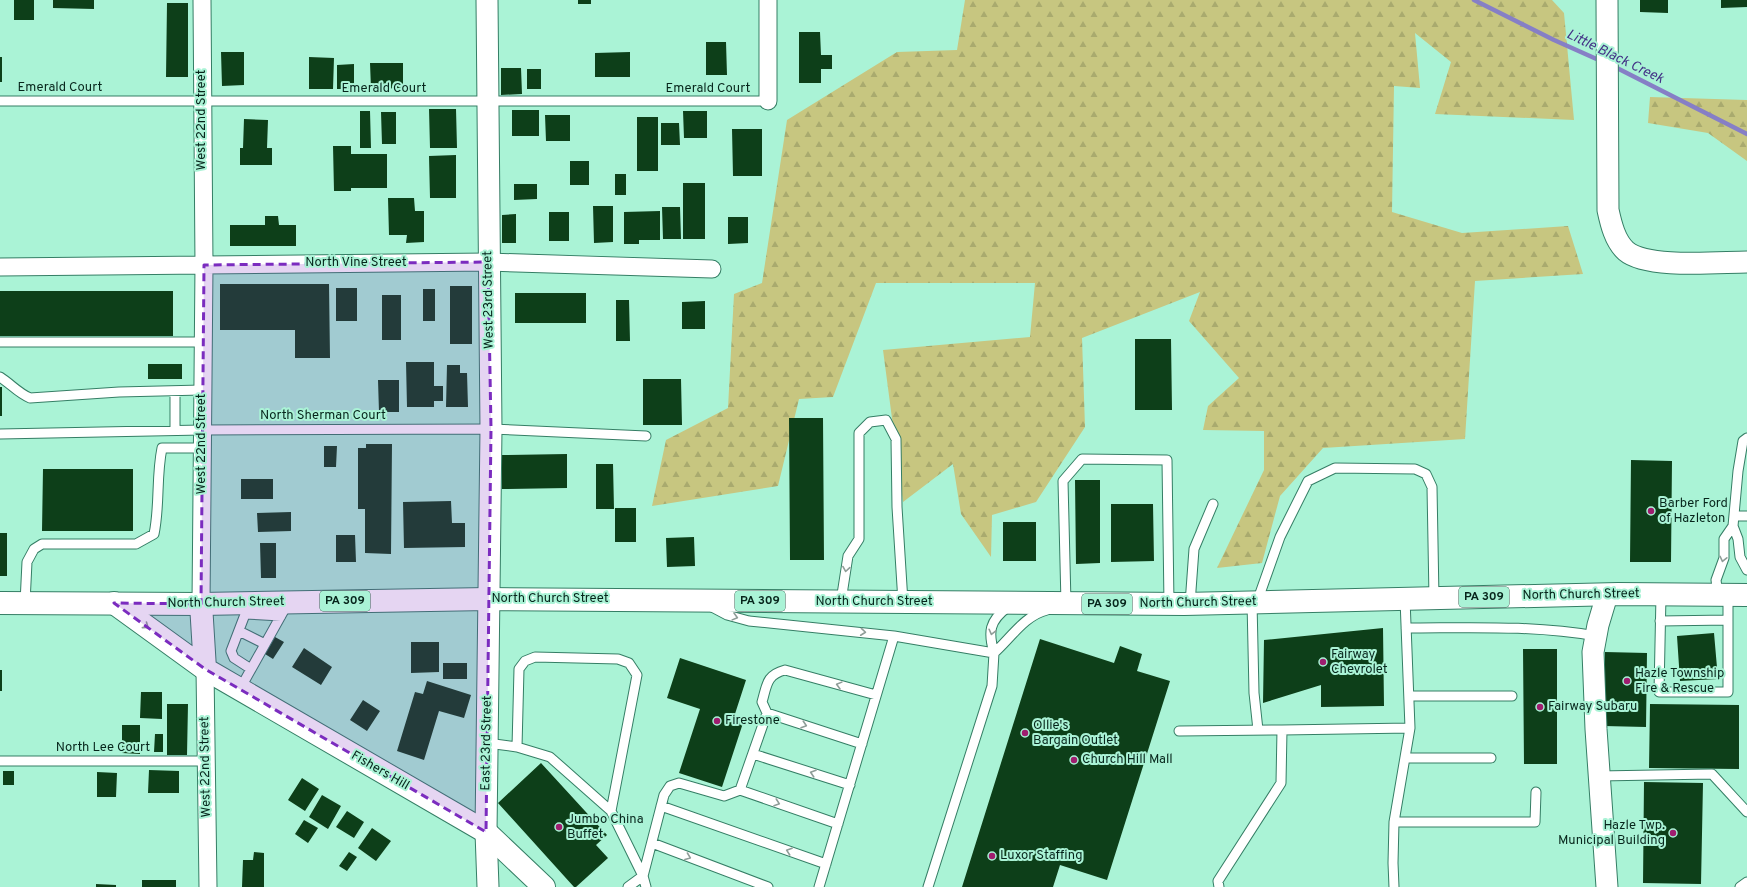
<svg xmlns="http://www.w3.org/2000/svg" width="1747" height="887" font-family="Overpass,sans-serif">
	<defs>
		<pattern id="forest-firs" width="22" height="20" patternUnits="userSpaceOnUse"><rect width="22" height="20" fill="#c7c680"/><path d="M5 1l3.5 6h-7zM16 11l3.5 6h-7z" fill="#a9aa6e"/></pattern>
	</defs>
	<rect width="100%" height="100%" fill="#aaf3d6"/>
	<path fill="url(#forest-firs)" d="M965 0H1552L1564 13 1574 120 1435 114 1451 62 1415 33 1420 88 1394 86 1392 212 1462 233 1568 226 1583 274 1475 281 1465 439 1323 448 1280 496 1262 563 1217 568 1264 470V431L1203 430 1208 406 1239 378 1189 321 1200 292 1082 338 1085 427 1036 502 992 515 991 557 961 514 953 464 903 502 883 350 1030 337 1035 283H876L833 397 799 399 778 486 652 506 666 440 728 408 734 294 762 283 787 120 897 52 957 50Z
		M1650 97 1747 100V161L1708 133 1648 123Z"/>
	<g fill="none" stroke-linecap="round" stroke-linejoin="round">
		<path stroke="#867fc6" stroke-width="4.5" d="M1474 0 1554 40 1601 61
			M1613 66 1747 134"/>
	</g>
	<path fill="#0d3f19" d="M14 0H34V20H14Z
		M53 0H94V9L53 8Z
		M578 0H591V4H578Z
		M1640 0H1668V13L1640 12Z
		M1721 0H1747V7L1721 8Z
		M167 3H188V77H166Z
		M799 32H820L821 55H832V69H821V83H799Z
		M706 42H726L727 75H706Z
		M221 52H244V85L222 86Z
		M630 52V77H595V53Z
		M0 57H2V82H0Z
		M309 57 334 58 333 89H309Z
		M370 63H403V88L371 89Z
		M354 64V89H337V65Z
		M501 68H521L522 94 501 95Z
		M527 69H541V89H527Z
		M429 109H456L457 148H430Z
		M512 110H539V136H512Z
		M360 111H370L371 148H360Z
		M683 111H707V138H684Z
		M381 112H396V144H382Z
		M545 115H570V141H546Z
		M637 117H658V171H637Z
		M244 119 268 120 267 148H272V165H240V148H243Z
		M661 123H679L680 145H661Z
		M732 129H762V176H733Z
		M333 146H351V154H387V188H351V191H334Z
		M456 155V198H430L429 156Z
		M570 161H589V185H570Z
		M615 174H626V195H615Z
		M683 183H705V239H683Z
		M514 184H537V199L514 200Z
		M388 198H414L415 211H424V242L406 243 407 235H389Z
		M593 206H613V242L594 243Z
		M662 207H680L681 239H663Z
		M660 211V240H639V244H624V212Z
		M549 212H569V241H549Z
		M516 214V243H502V215Z
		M265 216H278L279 225H296V246H230V225H265Z
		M728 217H748V243L728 244Z
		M220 284H329L330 358H295V330H220Z
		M450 286H472V344H450Z
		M336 288H357V321H336Z
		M423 289H435V321H423Z
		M0 291H173V336H0Z
		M515 293H586V323H515Z
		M382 295H401V340H382Z
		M616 300H629L630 341H616Z
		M705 301V329H682V302Z
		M1135 339H1171L1172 410H1135Z
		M406 362H434V386H443V401H434V407H407Z
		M148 364H182V379H148Z
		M447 365H460V373H467L468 407H446Z
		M643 379H681L682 425H643Z
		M378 380H399V412H379Z
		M0 387H2V416H0Z
		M789 418H823L824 560H790Z
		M366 444H392L391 554 365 553V509H358V448H366Z
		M324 446H337L336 467H324Z
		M567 454V488L502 489V455Z
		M1631 460 1672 461 1671 562H1630Z
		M596 464H613L614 509H596Z
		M43 469H133V531H42Z
		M241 479H273V499H241Z
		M1075 480H1100V563L1076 564Z
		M451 501 452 523H465V547L404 548 403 502Z
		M1111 504H1153L1154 561 1111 562Z
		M615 508H636V542H615Z
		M291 512V531L258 532 257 513Z
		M1003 522H1036V561H1003Z
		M0 533H7V576H0Z
		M336 535H355L356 562H336Z
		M694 537 695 566 667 567 666 538Z
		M260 543H276V578H261Z
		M1383 628 1384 706 1321 707V685L1263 703 1264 640Z
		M1714 633 1718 679 1680 681 1677 636Z
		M275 637 284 642 273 659 265 654Z
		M1040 639 1114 663 1120 646 1142 654 1137 671 1170 681 1107 880 1060 865 1053 887H962Z
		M411 642H439V672L411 673Z
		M304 648 332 667 321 685 292 667Z
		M1523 649H1557V764H1524Z
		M1605 652 1647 653 1646 727 1604 726Z
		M680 658 746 680 733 720 743 723 722 787 679 773 700 709 667 698Z
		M443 663H467V679H443Z
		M0 670H2V691H0Z
		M427 681 471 695 464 718 439 711 424 760 397 751 415 692 423 694Z
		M141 692H162V719L140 718Z
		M363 700 380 711 367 731 350 720Z
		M167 704H188L187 755H167Z
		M1650 704 1739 705V769L1649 768Z
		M122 725H140V754L122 753Z
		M155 734H163V752H154Z
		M541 763 607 835 596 845 608 858 576 887H574L498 803Z
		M149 770 179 771V793H148Z
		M3 771H14V785H3Z
		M97 772 117 773 116 797H97Z
		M302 778 319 789 305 811 288 800Z
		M1644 782 1703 783 1701 884 1643 883Z
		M322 795 341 806 328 829 309 817Z
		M347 811 364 822 354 838 336 827Z
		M304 820 318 828 308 843 295 834Z
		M372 828 391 841 376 861 358 848Z
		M254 852 264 853V887H242L243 860H253Z
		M349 852 357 857 347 871 339 866Z
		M142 880H176V887H142Z
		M96 884 116 885V887H96Z"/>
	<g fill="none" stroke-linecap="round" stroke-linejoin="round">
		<g stroke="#357e65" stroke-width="11">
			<path id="service" d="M0 101H768
				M0 342H203
				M0 377C11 384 18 393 30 398L119 392 202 390
				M175 430V391
				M0 434 202 430 491 429 646 436
				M1747 438 1743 441 1738 471 1733 526 1738 539 1740 557 1747 570
				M1734 516H1747
				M1661 595 1659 692H1728V595
				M1718 595 1716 580 1724 558V539L1733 526
				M841 601 848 556 859 539V433L870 422 886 420 896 439 897 507 903 602
				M1252 602 1254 693 1258 730
				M1257 602 1280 537 1308 481 1335 468 1415 469 1426 474 1432 487 1434 598
				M25 603 27 562 34 549 42 544H136L154 534C160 506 156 477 162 448H202
				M1066 603 1063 481 1082 459 1167 460 1169 604
				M249 604 231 651 234 658 251 669
				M1190 604 1194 549 1213 504
				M710 606 727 615 749 621 894 636 994 653 992 686 928 887
				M1008 607C989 621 988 632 994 653 1010 639 1025 615 1047 610
				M245 614 281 616
				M1660 621 1728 620
				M1406 628C1470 628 1533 625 1596 636
				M239 631 265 644
				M240 689 288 603
				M1409 696H1512
				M767 713 862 744
				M1179 731 1282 730
				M487 743 517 747 550 757 611 811 643 876
				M517 747 519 669 525 661 535 657 618 659 629 663 637 675 611 811
				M753 754 850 785
				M1405 758H1491
				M0 761H206
				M1599 776 1712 774 1747 812
				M740 790 767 713 762 702C767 685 766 675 785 670L876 695
				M661 806 826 864
				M1394 822H1535L1536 792
				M652 843 768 887
				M643 876 664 795 670 786 679 783 724 796 740 790 838 824
				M628 887 643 876 646 887
				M819 887 894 636
				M1219 887 1218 881 1281 783 1282 730 1410 728 1405 599
				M1394 887 1393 863 1394 822 1410 728
				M1740 887 1747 882"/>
		</g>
		<g stroke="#357e65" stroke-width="19">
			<path id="minor" d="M768 101V0
				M0 267 488 262 712 269
				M201 604 204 265 202 0
				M205 669 208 887"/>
		</g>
		<g stroke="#357e65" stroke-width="23">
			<path id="tertiary" d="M487 0 491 429 486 832 488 887
				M1607 0 1608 210C1611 224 1615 241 1626 251 1647 269 1719 262 1747 262
				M1607 887 1596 729 1593 652 1598 625 1607 595"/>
		</g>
		<g stroke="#357e65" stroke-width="24">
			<path id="secondary" d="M114 603 205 669 486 832 544 887
				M201 604 205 669"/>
		</g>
		<g stroke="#357e65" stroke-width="24">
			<path id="primary" d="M0 603 201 604 488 599 1184 604 1618 594 1747 595"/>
		</g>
		<use href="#service" stroke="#fff" stroke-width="9"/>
		<use href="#minor" stroke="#fff" stroke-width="17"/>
		<use href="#tertiary" stroke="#fff" stroke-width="21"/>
		<use href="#secondary" stroke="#fff" stroke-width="22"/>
		<use href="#primary" stroke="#fff" stroke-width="22"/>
	</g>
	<defs><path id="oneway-chevron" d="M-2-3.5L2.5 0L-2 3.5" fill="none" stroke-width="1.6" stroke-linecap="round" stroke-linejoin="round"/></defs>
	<g stroke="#8f9d98">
		<use href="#oneway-chevron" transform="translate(1723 559) rotate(103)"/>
		<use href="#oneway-chevron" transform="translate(846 569) rotate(99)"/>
		<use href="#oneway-chevron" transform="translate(735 617) rotate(15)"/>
		<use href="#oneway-chevron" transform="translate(146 626) rotate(36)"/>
		<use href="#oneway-chevron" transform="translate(863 632) rotate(6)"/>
		<use href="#oneway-chevron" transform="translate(992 632) rotate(104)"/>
		<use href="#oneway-chevron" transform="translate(839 685) rotate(-165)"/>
		<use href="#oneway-chevron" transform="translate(804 725) rotate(18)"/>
		<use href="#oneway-chevron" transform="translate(813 773) rotate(-162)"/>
		<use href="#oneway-chevron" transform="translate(777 803) rotate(19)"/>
		<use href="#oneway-chevron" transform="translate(789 851) rotate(-161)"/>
		<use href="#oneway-chevron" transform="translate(688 857) rotate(21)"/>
	</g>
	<path fill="#7b2cbf" fill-opacity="0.2" stroke="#7b2cbf" stroke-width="3" stroke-dasharray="8 5" stroke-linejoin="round" d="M488 262 491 429 486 832 205 669 114 603 201 604 204 265Z"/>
	<g fill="#9f1d6f" stroke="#aaf3d6" stroke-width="1.5">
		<circle cx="1651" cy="511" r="4"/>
		<circle cx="1323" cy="662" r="4"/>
		<circle cx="1627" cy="681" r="4"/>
		<circle cx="1540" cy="707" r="4"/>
		<circle cx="717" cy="721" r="4"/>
		<circle cx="1025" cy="733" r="4"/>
		<circle cx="1074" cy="760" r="4"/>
		<circle cx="559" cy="827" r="4"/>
		<circle cx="1673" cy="833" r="4"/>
		<circle cx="992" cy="856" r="4"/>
	</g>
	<g text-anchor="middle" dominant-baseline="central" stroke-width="4" stroke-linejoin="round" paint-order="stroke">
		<g fill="#aaf3d6" stroke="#376353" stroke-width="1">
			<rect x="1459" y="587" width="50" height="20" rx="3"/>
			<rect x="320" y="591" width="50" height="20" rx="3"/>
			<rect x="735" y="591" width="50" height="20" rx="3"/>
			<rect x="1082" y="594" width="50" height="20" rx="3"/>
		</g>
		<g font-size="12" font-weight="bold" fill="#06251b">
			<text x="1484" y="597">PA 309</text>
			<text x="345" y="601">PA 309</text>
			<text x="760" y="601">PA 309</text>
			<text x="1107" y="604">PA 309</text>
		</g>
		<g font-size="13" fill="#06251b" stroke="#aaf3d6">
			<text x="60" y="88">Emerald Court</text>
			<text x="384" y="89">Emerald Court</text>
			<text x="708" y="89">Emerald Court</text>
			<text transform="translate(202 120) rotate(-90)">West 22nd Street</text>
			<text x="356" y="263">North Vine Street</text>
			<text transform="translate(489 300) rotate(-91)">West 23rd Street</text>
			<text x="323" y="416">North Sherman Court</text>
			<text transform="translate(202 444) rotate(-90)">West 22nd Street</text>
			<text transform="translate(1581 595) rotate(-1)">North Church Street</text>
			<text x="550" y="599">North Church Street</text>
			<text x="874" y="602">North Church Street</text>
			<text transform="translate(226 603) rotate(-1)">North Church Street</text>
			<text transform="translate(1198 603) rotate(-1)">North Church Street</text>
			<text transform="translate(487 743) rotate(-89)">East 23rd Street</text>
			<text x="103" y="748">North Lee Court</text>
			<text transform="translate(206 767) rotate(-91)">West 22nd Street</text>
			<text transform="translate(380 771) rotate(30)">Fishers Hill</text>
		</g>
		<g font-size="13" fill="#06251b" stroke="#aaf3d6" text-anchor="start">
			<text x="1659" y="504">Barber Ford<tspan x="1659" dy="15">of Hazleton</tspan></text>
			<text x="1331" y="655">Fairway<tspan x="1331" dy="15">Chevrolet</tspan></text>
			<text x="1635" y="674">Hazle Township<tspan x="1635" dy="15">Fire &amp; Rescue</tspan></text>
			<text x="1548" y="707">Fairway Subaru</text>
			<text x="725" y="721">Firestone</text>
			<text x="1033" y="726">Ollie's<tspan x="1033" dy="15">Bargain Outlet</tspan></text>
			<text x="1082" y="760">Church Hill Mall</text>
			<text x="567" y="820">Jumbo China<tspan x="567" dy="15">Buffet</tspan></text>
			<text x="1665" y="826" text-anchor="end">Hazle Twp.<tspan x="1665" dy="15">Municipal Building</tspan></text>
			<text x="1000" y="856">Luxor Staffing</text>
		</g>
		<g font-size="14" font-style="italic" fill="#433286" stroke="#aaf3d6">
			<text transform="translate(1615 57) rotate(26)">Little Black Creek</text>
		</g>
	</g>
</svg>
